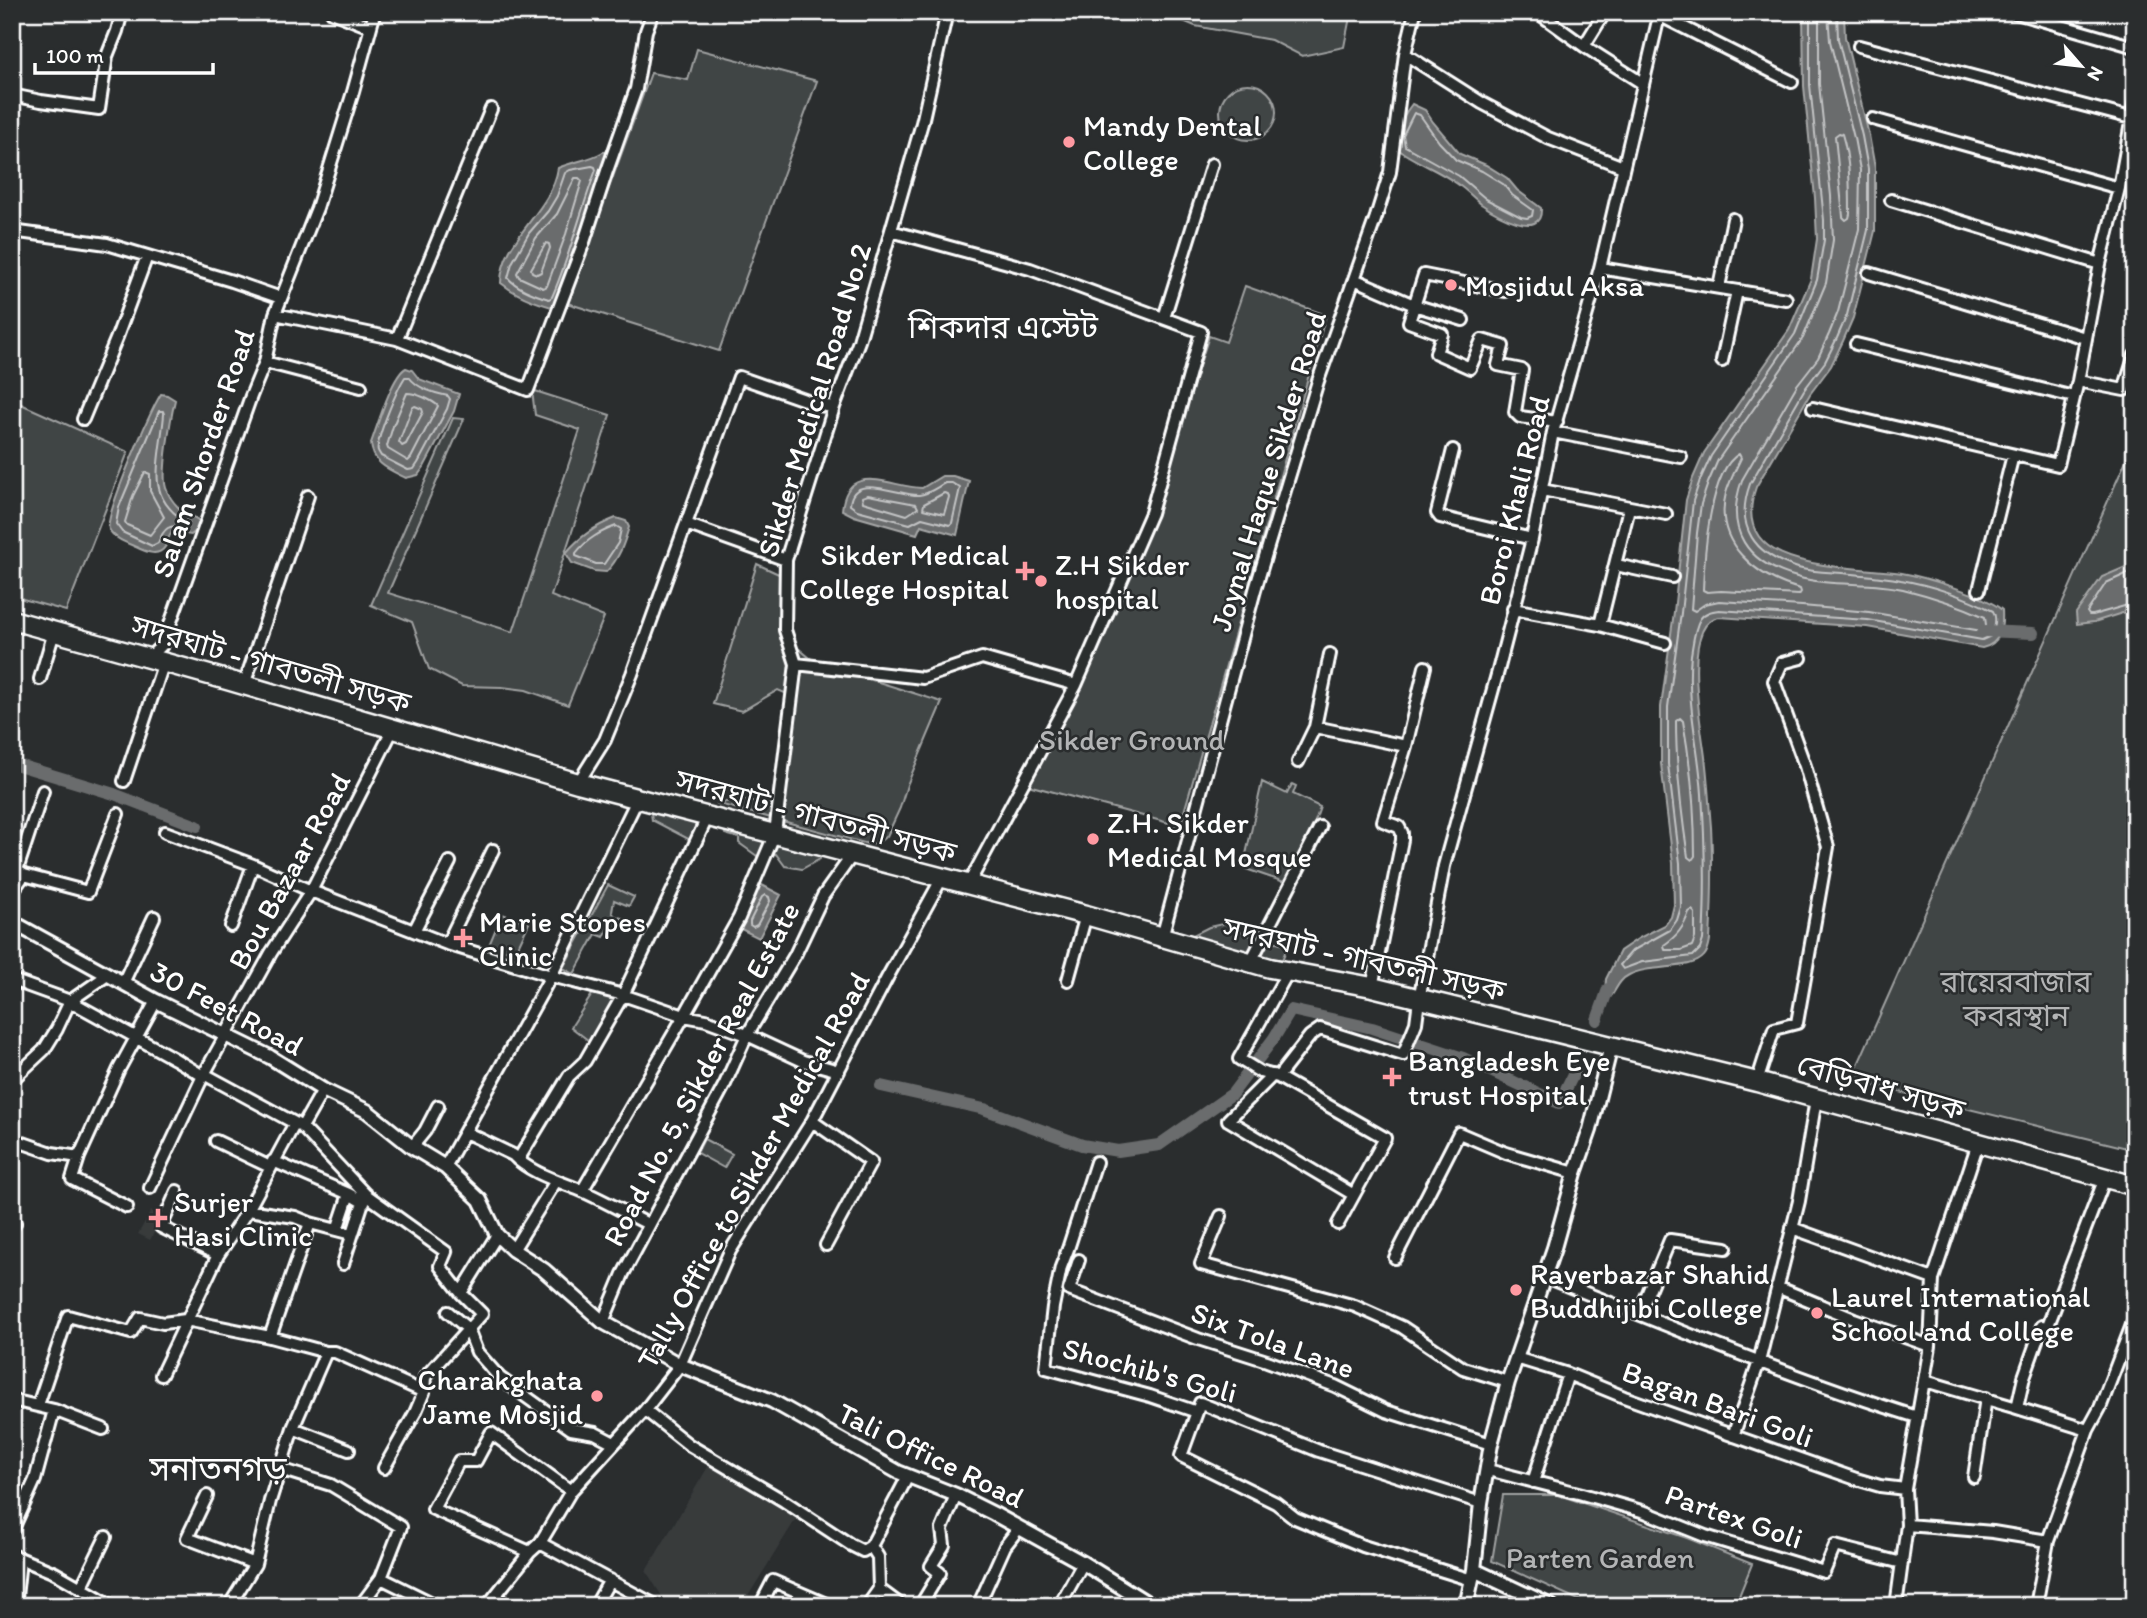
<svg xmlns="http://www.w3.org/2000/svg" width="2147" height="1618" font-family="Itim,'Noto Sans Bengali',sans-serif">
	<rect width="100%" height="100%" fill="#2a2d2e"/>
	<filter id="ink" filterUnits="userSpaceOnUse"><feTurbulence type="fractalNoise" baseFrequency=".0143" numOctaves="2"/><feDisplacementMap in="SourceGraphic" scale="14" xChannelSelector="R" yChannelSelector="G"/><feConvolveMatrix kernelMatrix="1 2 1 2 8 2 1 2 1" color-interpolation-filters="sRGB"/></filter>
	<g filter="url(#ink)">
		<path fill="#373a3b" d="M151 1211 162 1218 150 1240 138 1234Z
			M712 1460 799 1514 742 1606H668L646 1571Z"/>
		<path fill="#414445" stroke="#a0a2a2" stroke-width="2" d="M1162 12H1351L1344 47 1302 56 1271 40 1195 26Z
			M697 49 817 81 719 351 567 303 651 73 688 80Z
			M1220 112a28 28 0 1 1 56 0a28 28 0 1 1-56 0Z
			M1245 286 1326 315 1180 826 1028 785 1066 713 1173 447 1209 336 1226 342Z
			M532 390 610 415 551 596 604 617 568 705 526 690 502 687 462 686 429 669 412 622 371 605 453 418 464 419 388 593 513 632 580 430 535 415Z
			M12 400 128 452 66 611 12 596Z
			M2135 440V1150L1851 1080Z
			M757 564 783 576 780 639 793 644 815 662 942 702 907 785 900 808 887 836 877 843 868 844 719 804 736 799 767 803 779 797 797 698 778 690 742 711 713 704Z
			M1262 782 1287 794 1292 784 1296 786 1293 794 1320 807 1293 885 1243 868Z
			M653 808 701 823 696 843 652 820 651 813Z
			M722 821 819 847 820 859 802 869 785 866 776 854 757 856 739 843V838L725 834Z
			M608 885 634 897 629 906 614 900 612 912 615 916 622 918 614 931 608 929 604 937 596 934 574 974 563 968Z
			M502 914 529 923 515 953 489 945Z
			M1227 923C1248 939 1263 938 1288 945L1280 965 1179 942 1209 927Z
			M595 990 619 998 593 1044 571 1027Z
			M704 1139 732 1154 724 1168 697 1153Z
			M1503 1495H1559L1687 1538 1752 1564 1735 1606H1592L1492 1561Z"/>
		<path fill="#6a6c6d" stroke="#a6a7a7" stroke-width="2" d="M1803 12H1844L1845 37 1869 135 1875 168V231L1853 318 1843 341 1831 366 1810 394 1756 487C1725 574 1850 565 1902 573 1925 577 1985 595 2002 610 2003 627 2001 644 1982 648L1867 627 1719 617C1680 623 1702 730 1705 757 1708 780 1709 804 1711 827 1713 864 1712 903 1710 940 1709 946 1708 952 1704 956 1692 971 1649 964 1629 975 1616 981 1615 997 1604 1003L1606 979 1620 951 1639 938 1665 925 1671 917 1674 905 1673 863 1661 764V707L1674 612 1686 500 1693 478 1704 453 1789 330 1811 279 1817 239 1815 198 1804 86Z
			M1412 104 1425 110 1433 122 1460 154 1486 165 1507 178 1517 190 1541 208C1543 242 1494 213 1481 204 1473 197 1465 189 1456 183 1438 170 1417 163 1399 150 1392 133 1402 117 1412 104Z
			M603 152H606L604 168 556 308C536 303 517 296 501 283 501 238 551 213 558 168 573 161 588 161 603 152Z
			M406 368 412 370 419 379 459 394 454 411 424 467 418 475 406 478C390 470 372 464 371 443 377 427 392 375 406 368Z
			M161 394 167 395 175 400C171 416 161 474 166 488 168 494 173 502 178 507 184 514 194 515 200 522L197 530 191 535 172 532C168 537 168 541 165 547 158 558 144 551 136 547 127 543 113 538 109 529 104 516 151 410 161 394Z
			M942 476H953L969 481 957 535 921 525 917 534 854 516 842 510C847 460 890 487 922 488Z
			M616 518 626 521 629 527C624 544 619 559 606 572L594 571 572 563 566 553C580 536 595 526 616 518Z
			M2135 563V609L2094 622 2077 624 2076 613 2102 577Z
			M760 884 781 895 759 938 739 928Z"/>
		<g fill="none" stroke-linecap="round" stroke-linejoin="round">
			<path stroke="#c3c4c5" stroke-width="2" d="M1810 12V85L1824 220V240L1817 280 1795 334 1711 456 1700 480 1693 501 1681 613 1668 707V764L1680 863 1681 907 1677 920 1670 930 1632 951 1620 965 1623 969 1642 962 1693 956 1700 949 1703 940C1706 892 1705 842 1702 794 1699 747 1686 703 1691 655 1693 644 1694 629 1700 619 1705 612 1712 611 1719 610L1868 620 1982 640 1991 636C1994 629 1998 618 1993 611 1966 597 1931 585 1901 580 1881 576 1861 575 1842 573 1827 572 1812 572 1798 568 1755 555 1734 528 1750 484L1804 390 1825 362 1837 338 1847 315 1868 230V169L1862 136 1838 39 1837 12
				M1819 12V84L1831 196 1833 240 1826 283 1803 338 1718 460 1708 483 1701 504 1697 533 1691 609 1695 611 1705 604 1719 601 1802 606 1869 612 1982 631 1986 625 1985 617C1959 605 1931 596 1903 589 1869 581 1830 587 1797 577 1747 563 1724 531 1742 480L1797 385 1818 358 1829 334 1838 312 1859 229 1860 170 1854 138 1830 41 1828 12
				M1414 113 1420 115 1439 142 1456 160 1482 171 1503 184 1512 195 1533 210 1532 216 1527 218 1521 217 1486 199 1459 176 1405 146 1403 135Z
				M1839 133 1842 134C1850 160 1850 187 1850 214L1849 218 1846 220 1843 217 1835 136Z
				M592 166 595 167 596 170C580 212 570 256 552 297L549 299C535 295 518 289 508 278L512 263 529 233 548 211 557 196 565 173 570 170Z
				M575 178H579L582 181 566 234 547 286 543 288 519 277 517 273 536 238 557 214Z
				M546 243 549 244 550 248 541 272 537 274 532 272 531 269Z
				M405 377H409C418 389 434 393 448 396L450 399 447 409 418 463 414 469 408 470 381 456C378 451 377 451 378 445 380 430 397 389 405 377Z
				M407 393C416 393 432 400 438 406L411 458 408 461 388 449 387 446 393 426Z
				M415 406 422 409 423 412 406 444 402 446 399 442 412 408Z
				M159 411H163L164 414C163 433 154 471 159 488 162 502 174 516 187 521L189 524 186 528C169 523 164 528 158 543L152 546 122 532 116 524 119 507Z
				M1739 454 1741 458C1736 469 1730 480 1726 493 1713 543 1756 577 1800 589L1801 592 1799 595 1721 591 1707 592 1703 590C1704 559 1709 470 1739 454Z
				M145 472 150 474V491L164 517 150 535 127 525 125 522 133 496Z
				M945 483H952L960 488 952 523 950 525 922 518 910 524 857 510 850 505C852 471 899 496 919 495 929 494 937 487 945 483Z
				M944 493 948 494 949 497 944 514 923 509 924 504Z
				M868 495 916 504 918 508 907 515 863 502 862 497Z
				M616 526 621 529 618 543 604 564H596L576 556V553C587 539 600 532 616 526Z
				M2135 570 2106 583 2087 612 2089 615H2093L2135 603
				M1680 718 1683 721C1691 766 1695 810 1695 856L1692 860 1688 857C1681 812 1676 767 1676 721Z
				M765 895 769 897 770 901 757 925 753 927 750 925V921L762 897Z
				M1692 910 1695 913V938L1692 946 1681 950H1665L1664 945C1677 936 1684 927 1689 912Z"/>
			<path stroke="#6a6c6d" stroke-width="12" d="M1984 631 2033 633
				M12 763 114 794 197 826
				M1597 1020 1608 989
				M881 1086 984 1109 1082 1145 1118 1151 1159 1145 1232 1094 1274 1038 1291 1010 1372 1028 1463 1058 1559 1103 1575 1071"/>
			<g stroke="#fff" stroke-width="16">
				<path id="minor" d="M332 12 370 27
					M1537 12 1584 46 1642 83
					M2013 12 2135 47
					M1659 15 1792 82
					M1584 46 1605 12
					M1859 46 2131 118
					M1405 54 1482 103 1548 138 1623 167
					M12 95 41 101 99 109 107 56 117 31 122 12
					M1873 119 2119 188
					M12 173 14 140
					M1891 200 2100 264
					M12 231 107 244 232 281 281 298
					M891 231 1030 269 1201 332 1151 513 1076 685 968 885
					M1600 268 1786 299
					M1869 273 2085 338
					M1354 279 1414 305 1463 320
					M1719 287 1733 219
					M1505 291 1424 275 1409 322 1442 334 1436 353 1470 368 1482 340 1503 346 1498 365 1522 370 1515 412 1520 417 1557 422
					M275 314 397 339 528 390 584 242 607 171 636 89 646 31 653 12
					M1164 318 1212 164
					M397 339 491 109
					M1856 344 2074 397
					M1722 361 1737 291
					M265 362 361 387
					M2078 381 2124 390 2135 355
					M1813 408 2058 465 2078 381 2100 264 2119 188 2135 101
					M83 419 117 337 147 256
					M1553 432 1681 457
					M1453 450 1437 513 1440 517 1532 539
					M1542 490 1666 514
					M786 560 686 524 739 377 819 405 834 407
					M1616 565 1672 577
					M1979 590 2013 455
					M1513 609 1600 625 1665 643
					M1600 625 1629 508
					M149 658 163 644 251 396 265 362 275 314 317 208 353 92 375 12
					M796 664 923 678 982 658 1076 685
					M40 679 54 632
					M244 685 308 496
					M1315 727 1406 746
					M1298 762 1315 727 1330 654
					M124 781 164 662
					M578 783 605 740 632 674 686 524
					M43 791 17 870 24 875 88 892 118 814
					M165 832 253 865 311 891 447 944 551 976 623 995 684 1016 706 1020 747 1035 803 1061 839 1071
					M12 892 24 875
					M231 926 253 865
					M414 931 450 862
					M1161 941 1255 590 1318 381 1376 217 1390 172 1405 54 1415 12
					M447 944 493 850
					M1249 965 1320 827
					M1288 972 1239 1059 1260 1072 1278 1077 1385 1138 1338 1224
					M12 980 70 1001 175 1059 203 1076
					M1068 980 1086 915
					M123 983 154 917
					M1372 987 1402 840V833L1399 827 1383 821 1406 746 1425 667
					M1273 1075 1228 1120 1354 1195
					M1278 1077 1310 1036 1320 1029 1403 1055 1416 1023 1419 1000 1444 866 1498 671 1532 539 1553 432 1600 268 1660 12
					M12 1080 44 1050 57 1029 70 1001 109 974
					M1757 1082 1774 1029 1797 1023 1828 847 1805 766 1774 681 1782 663 1801 658
					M812 1121 871 1162 826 1245
					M302 1127 323 1090
					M465 1132 513 1155C530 1173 558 1181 580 1190 603 1200 626 1213 648 1224
					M12 1139 52 1153 79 1157 72 1179 127 1207
					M216 1141 270 1167
					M412 1147 425 1131 438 1106
					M79 1157 119 1069 156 1001
					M518 1160 569 1076 585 1061 623 995 708 816
					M273 1161 349 1194 364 1203
					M1096 1162 1068 1249 1061 1267 1053 1307 1046 1368 1150 1396 1197 1412 1200 1403 1319 1451 1481 1503
					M445 1167 551 976 638 798
					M150 1188 203 1076 271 953 311 891 393 729
					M177 1191 161 1227 218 1255
					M582 1191 684 1016 739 918 775 833 796 664 785 630 786 560 834 407 859 341 922 123 947 12
					M248 1210 295 1217 310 1223
					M1221 1216 1201 1264 1355 1306 1402 1327 1463 1368 1508 1382
					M12 1221 15 1223 12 1228
					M1792 1228 1933 1279
					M337 1230 349 1194
					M513 1250 556 1181
					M1395 1258 1459 1133 1506 1153 1575 1173
					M1079 1260 1069 1290 1198 1339 1267 1361 1335 1386 1386 1411 1491 1444
					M343 1264 365 1196
					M1543 1276C1667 1325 1790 1377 1917 1417
					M1777 1287 1854 1319 1930 1346
					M461 1293 497 1235
					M448 1312 468 1329 477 1352 500 1378 571 1429 595 1433 614 1443
					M1639 1314 1670 1240 1726 1248
					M603 1322 623 1274 725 1084 747 1035 795 955 823 896 853 854
					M270 1337 310 1223 352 1234
					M1516 1358 1568 1374 1624 1397 1856 1479 1880 1486 1905 1489
					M161 1375 218 1255 248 1210 295 1123
					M1925 1381 2017 1408
					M12 1400 54 1410 103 1429
					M38 1405 68 1316 131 1333 140 1318 163 1323 186 1320 270 1337 326 1352H335L424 1392 425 1377 482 1314 461 1293 440 1266 446 1252 365 1194 302 1127 204 1074
					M645 1410 689 1445 784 1501 851 1545 863 1551 871 1546
					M1197 1412 1181 1456 1276 1503 1295 1518 1363 1546 1472 1580
					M293 1428 349 1450
					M2088 1430 2017 1408 2024 1377 2042 1326 2047 1328 2105 1178
					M1733 1436 1759 1362 1799 1201 1816 1099
					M384 1468 415 1413 424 1392
					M280 1469 331 1485 401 1527 381 1578 360 1606
					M1488 1470 1582 1494 1645 1512 1705 1536 1824 1572 1835 1546 1902 1563
					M1974 1477 1986 1398
					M1533 1482 1568 1374
					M207 1496 187 1538 255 1564
					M1907 1525 1993 1532 2048 1541
					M12 1531 35 1480 54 1410
					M540 1543 657 1606
					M530 1552 433 1509 459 1461H476L491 1433 571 1491
					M12 1555 55 1573 113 1606
					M381 1578 438 1606
					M81 1588 106 1537
					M879 1589 902 1606
					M15 1606 20 1560
					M229 1606 255 1564 270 1501 293 1428 326 1352
					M487 1606 530 1552 540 1543 571 1491 645 1410 680 1365 730 1251 812 1121 887 978 942 878
					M595 1606 610 1580
					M760 1606 773 1581 831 1606
					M867 1606 879 1589 878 1557 871 1546 908 1476
					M920 1606 940 1573 931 1566 944 1545 942 1529 956 1495
					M978 1606 1005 1546 1019 1528
					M1059 1606 1083 1563
					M1896 1606 1907 1525 1905 1489 1930 1346 1933 1279 1978 1143
					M2036 1606 2048 1541 2088 1430 2100 1408 2135 1317"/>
			</g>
			<g stroke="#fff" stroke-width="18">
				<path id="tertiary" d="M12 922 156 1001 270 1057 323 1090 367 1111 412 1147 445 1167 480 1200 497 1235 513 1250 544 1270 603 1322 680 1365 772 1401 898 1472 956 1495 994 1514 1083 1563 1152 1606
					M1474 1570 1551 1606
					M1466 1606 1474 1570 1481 1503 1491 1444 1508 1382 1554 1248 1575 1173 1590 1130 1611 1046"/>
			</g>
			<g stroke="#fff" stroke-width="23">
				<path id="trunk" d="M12 620 227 680 578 783 1086 915 1270 968 1372 987 1757 1082 2135 1186"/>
			</g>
			<use href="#minor" stroke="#2a2d2e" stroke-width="10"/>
			<use href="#tertiary" stroke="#2a2d2e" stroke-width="12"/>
			<use href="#trunk" stroke="#2a2d2e" stroke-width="18"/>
		</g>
	</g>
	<g fill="#ff9aa2" stroke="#2a2d2e" stroke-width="2.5">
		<circle cx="1069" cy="142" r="7"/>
		<circle cx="1451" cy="285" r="7"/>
		<path d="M1021.5 560.5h7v7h7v7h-7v7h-7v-7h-7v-7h7z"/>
		<circle cx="1041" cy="581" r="7"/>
		<circle cx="1093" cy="839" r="7"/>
		<path d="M459.5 927.5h7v7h7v7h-7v7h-7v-7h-7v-7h7z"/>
		<path d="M1388.5 1066.5h7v7h7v7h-7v7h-7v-7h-7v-7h7z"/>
		<path d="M154.5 1207.5h7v7h7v7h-7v7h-7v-7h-7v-7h7z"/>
		<circle cx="1516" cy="1290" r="7"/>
		<circle cx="1817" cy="1313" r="7"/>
		<circle cx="597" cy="1396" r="7"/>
	</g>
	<g text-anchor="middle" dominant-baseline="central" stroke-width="5" stroke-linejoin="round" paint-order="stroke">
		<g font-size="30" fill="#fff" stroke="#2a2d2e" text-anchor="start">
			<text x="1083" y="125">Mandy Dental<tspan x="1083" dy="34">College</tspan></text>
			<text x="1465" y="285">Mosjidul Aksa</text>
			<text x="1009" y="554" text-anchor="end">Sikder Medical<tspan x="1009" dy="34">College Hospital</tspan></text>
			<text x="1055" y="564">Z.H Sikder<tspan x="1055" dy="34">hospital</tspan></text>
			<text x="1107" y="822">Z.H. Sikder<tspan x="1107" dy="34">Medical Mosque</tspan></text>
			<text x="479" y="921">Marie Stopes<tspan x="479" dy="34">Clinic</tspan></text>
			<text x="1408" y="1060">Bangladesh Eye<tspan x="1408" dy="34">trust Hospital</tspan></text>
			<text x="174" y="1201">Surjer<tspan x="174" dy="34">Hasi Clinic</tspan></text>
			<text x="1530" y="1273">Rayerbazar Shahid<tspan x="1530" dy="34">Buddhijibi College</tspan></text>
			<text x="1831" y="1296">Laurel International<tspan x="1831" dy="34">School and College</tspan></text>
			<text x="583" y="1379" text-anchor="end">Charakghata<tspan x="583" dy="34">Jame Mosjid</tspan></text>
		</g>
		<g font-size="30" fill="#fff" stroke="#2a2d2e">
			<text transform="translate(814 400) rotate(-73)">Sikder Medical Road No.2</text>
			<text transform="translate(203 453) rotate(-71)">Salam Shorder Road</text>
			<text transform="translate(1268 471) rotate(-73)">Joynal Haque Sikder Road</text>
			<text transform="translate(1514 500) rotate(-76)">Boroi Khali Road</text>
			<text transform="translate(271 664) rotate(16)">সদরঘাট - গাবতলী সড়ক</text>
			<text transform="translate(816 816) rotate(15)">সদরঘাট - গাবতলী সড়ক</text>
			<text transform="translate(289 871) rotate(-61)">Bou Bazaar Road</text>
			<text transform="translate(1364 959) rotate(13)">সদরঘাট - গাবতলী সড়ক</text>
			<text transform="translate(227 1008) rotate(28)">30 Feet Road</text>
			<text transform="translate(701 1074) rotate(-62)">Road No. 5, Sikder Real Estate</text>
			<text transform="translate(1881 1087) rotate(16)">বেড়িবাধ সড়ক</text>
			<text transform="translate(753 1170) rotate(-61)">Tally Office to Sikder Medical Road</text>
			<text transform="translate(1273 1340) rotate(20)">Six Tola Lane</text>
			<text transform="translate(1150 1370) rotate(15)">Shochib's Goli</text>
			<text transform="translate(1718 1404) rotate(20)">Bagan Bari Goli</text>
			<text transform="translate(931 1455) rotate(26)">Tali Office Road</text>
			<text transform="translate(1734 1516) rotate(19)">Partex Goli</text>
		</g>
		<g font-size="30" fill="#b3b4b5" stroke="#2a2d2e">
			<text x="1132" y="739">Sikder Ground</text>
			<text x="2016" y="981">রায়েরবাজার<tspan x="2016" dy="34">কবরস্থান</tspan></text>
			<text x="1600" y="1557">Parten Garden</text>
		</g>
		<g font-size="32" fill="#fff" stroke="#2a2d2e">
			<text x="1003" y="327">শিকদার এস্টেট</text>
		</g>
		<g font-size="33" fill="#fff" stroke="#2a2d2e">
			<text x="218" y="1468">সনাতনগড়</text>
		</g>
	</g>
	<rect width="2147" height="1618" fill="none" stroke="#2a2d2e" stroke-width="42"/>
	<rect x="21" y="21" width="2105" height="1576" fill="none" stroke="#fff" stroke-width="2.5" filter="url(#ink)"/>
	<g transform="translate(2081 66) rotate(118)" stroke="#2a2d2e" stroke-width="5" paint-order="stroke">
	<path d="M0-5L12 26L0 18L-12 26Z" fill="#ffffff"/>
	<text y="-10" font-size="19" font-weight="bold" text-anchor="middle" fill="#ffffff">N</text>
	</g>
	<path d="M35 63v10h178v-10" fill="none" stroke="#ffffff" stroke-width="3.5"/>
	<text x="46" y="63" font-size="21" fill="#ffffff" stroke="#2a2d2e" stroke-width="5" paint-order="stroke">100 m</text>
</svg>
